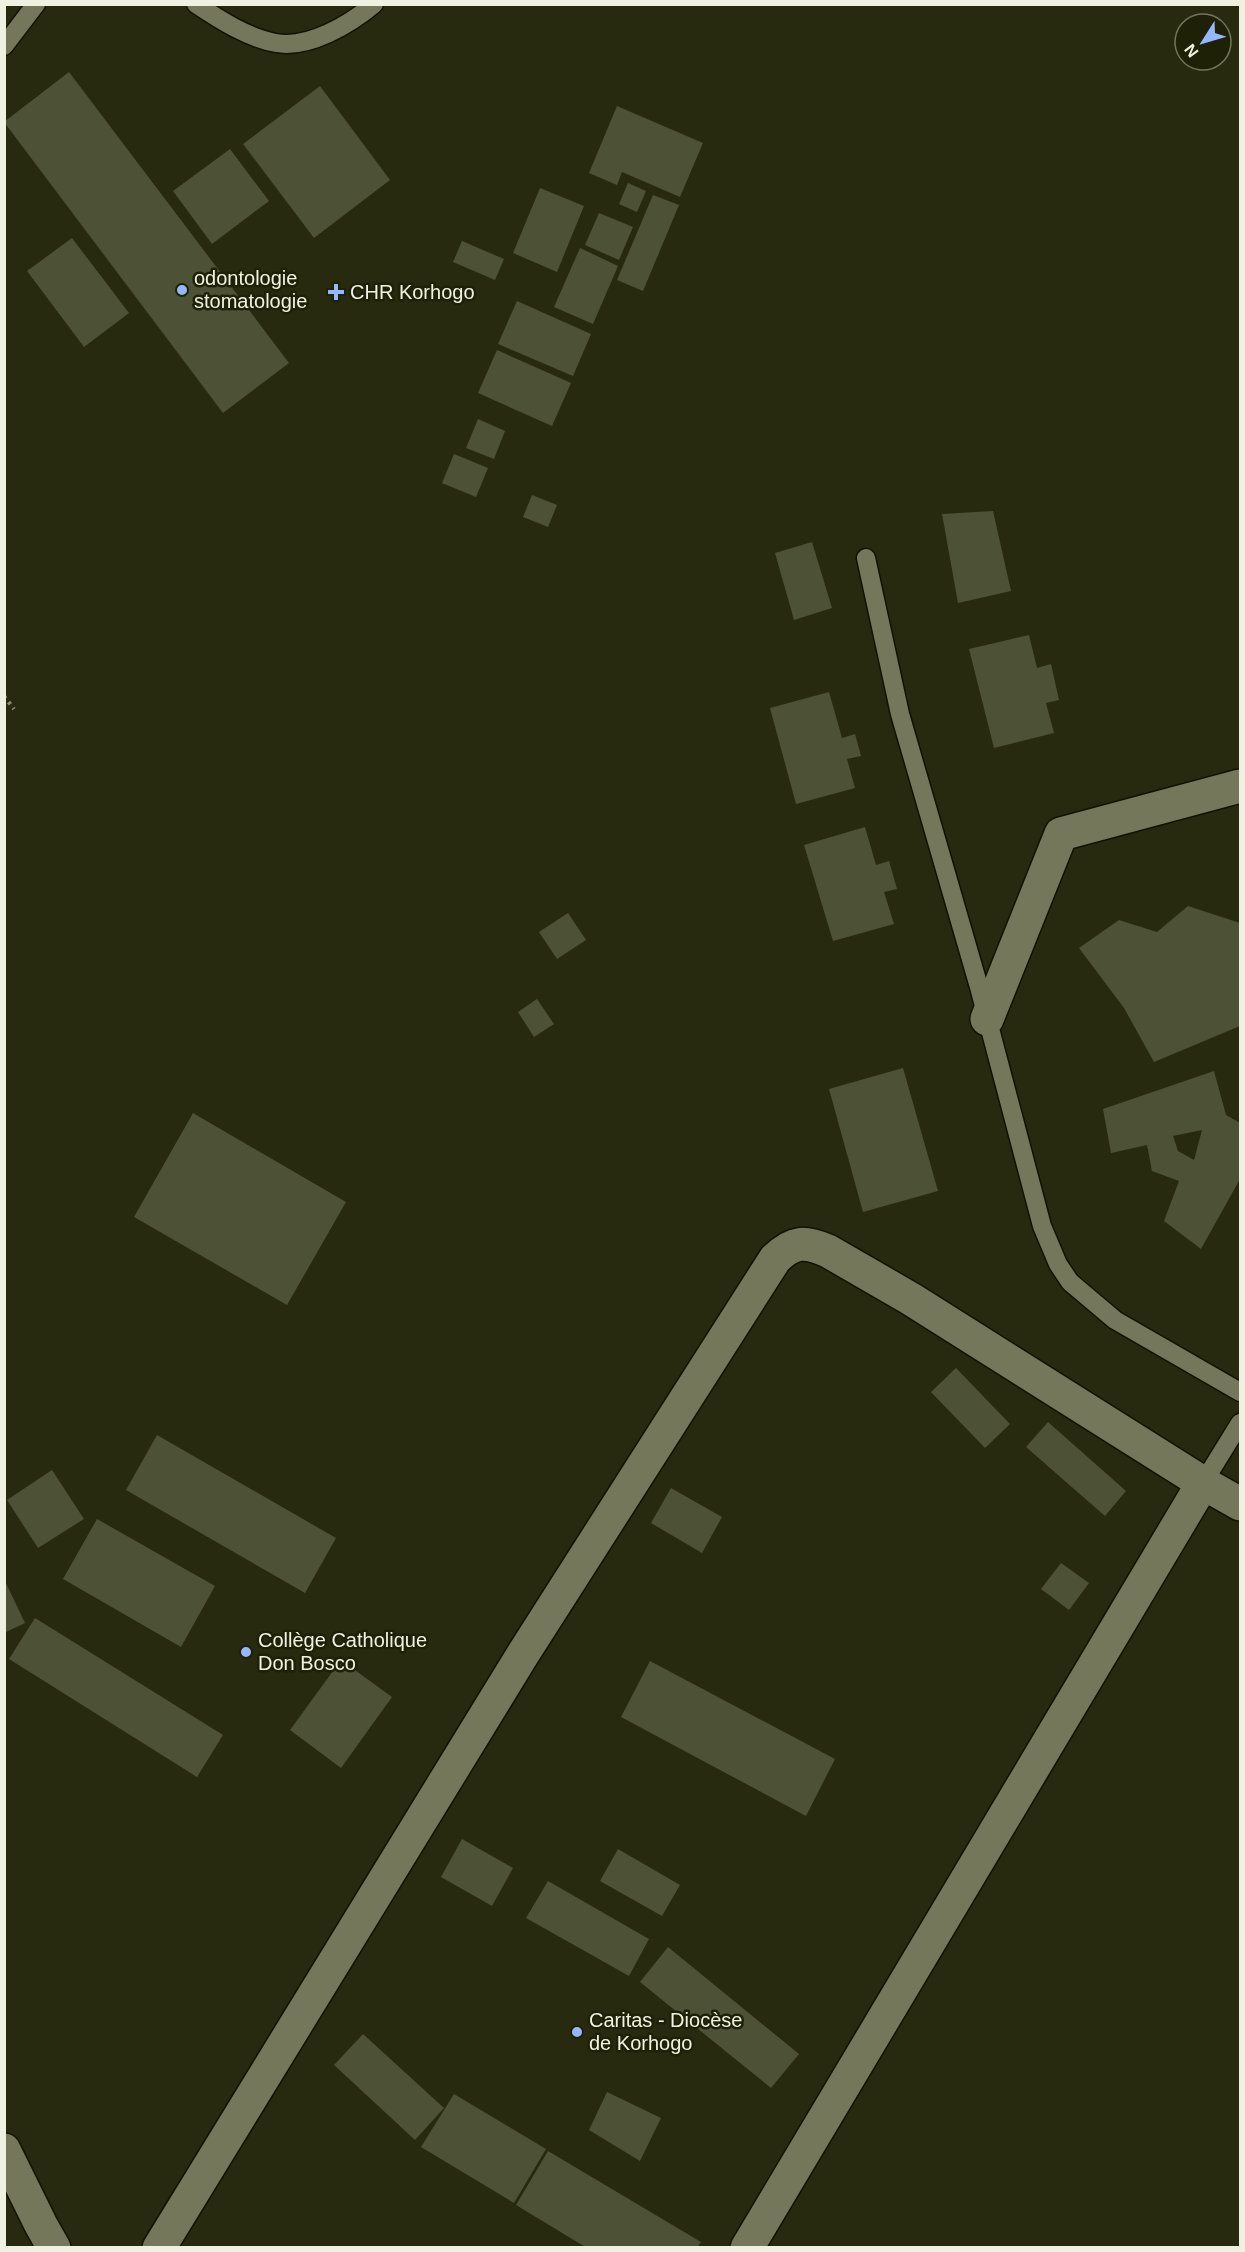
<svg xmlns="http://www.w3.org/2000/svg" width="1245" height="2252" font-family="Helvetica,sans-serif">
	<rect width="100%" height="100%" fill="#282a0f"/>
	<path fill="#4d5135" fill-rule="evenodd" d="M69 72 289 363 223 413 4 122Z
		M320 86 390 180 314 238 243 144Z
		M617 106 703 143 680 197 622 172 617 185 589 173Z
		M230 149 269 201 212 244 173 191Z
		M628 183 646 191 637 212 619 204Z
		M540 188 584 206 557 272 513 253Z
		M653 195 679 205 643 291 617 280Z
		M599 213 633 227 619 260 585 245Z
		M72 238 129 313 84 347 27 271Z
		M462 241 504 259 495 280 453 262Z
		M580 248 618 266 593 324 554 307Z
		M517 301 591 334 573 376 498 344Z
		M497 350 571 383 552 426 478 393Z
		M478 419 505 431 494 459 466 448Z
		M454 454 488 468 476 497 442 483Z
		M532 495 557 505 548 527 523 517Z
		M993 511 1011 591 958 603 942 514Z
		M812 542 832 608 794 620 775 553Z
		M1029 635 1037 668 1051 664 1059 700 1046 703 1054 733 994 748 969 649Z
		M829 692 842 738 855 734 861 756 847 759 855 788 796 804 770 708Z
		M865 827 876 865 889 861 897 889 884 892 894 924 833 941 804 845Z
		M1188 906 1240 923V1026L1154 1062 1124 1008 1079 948 1119 920 1157 932Z
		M568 913 586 940 557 959 539 932Z
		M537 999 554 1024 534 1037 518 1012Z
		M903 1068 938 1191 863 1212 829 1089Z
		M1214 1071 1226 1115 1240 1123V1179L1201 1249 1164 1221 1179 1181 1152 1171 1147 1145 1111 1153 1103 1109ZM1202 1130 1194 1160 1178 1151 1173 1136Z
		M193 1113 346 1202 287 1305 134 1217Z
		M956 1368 1010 1424 985 1448 931 1392Z
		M1048 1422 1126 1491 1105 1516 1026 1447Z
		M157 1435 336 1538 305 1593 126 1490Z
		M52 1470 84 1519 38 1548 7 1500Z
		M671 1488 722 1517 702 1553 651 1523Z
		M97 1519 215 1586 181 1647 63 1579Z
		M1061 1563 1089 1583 1069 1610 1041 1589Z
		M4 1579 25 1623 4 1633Z
		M35 1618 223 1735 197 1777 9 1659Z
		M341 1660 392 1697 341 1768 290 1730Z
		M650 1661 835 1759 806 1816 621 1717Z
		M462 1839 513 1868 492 1906 441 1877Z
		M618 1849 680 1885 662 1916 600 1881Z
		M548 1881 649 1939 629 1976 526 1918Z
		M668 1947 799 2054 771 2088 640 1982Z
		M363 2034 444 2108 415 2140 334 2065Z
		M607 2092 661 2118 640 2161 589 2130Z
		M454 2094 546 2149 514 2203 421 2147Z
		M548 2151 701 2242 697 2248H587L516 2205Z"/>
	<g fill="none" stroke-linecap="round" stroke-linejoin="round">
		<g stroke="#111300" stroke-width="21">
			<path id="lane" d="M196 4C220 20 248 38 276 43 309 49 350 24 374 4
				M4 46 36 4
				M866 558 900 714 979 987 1042 1226 1058 1264 1070 1282 1115 1320 1240 1392
				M1203 1483 1240 1423"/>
		</g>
		<g stroke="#111300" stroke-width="36">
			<path id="street" d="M987 1019 1061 834 1240 786
				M4 2150 41 2225 54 2248
				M159 2248 523 1654 775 1259C794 1241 804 1241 828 1251L911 1299 1203 1483 1240 1504
				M747 2248 1203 1483"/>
		</g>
		<path stroke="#888a74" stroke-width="4" stroke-dasharray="3 4.5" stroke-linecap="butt" d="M4 696 14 709"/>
		<use href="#lane" stroke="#74775a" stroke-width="18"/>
		<use href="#street" stroke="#74775a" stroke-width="33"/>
	</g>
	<g fill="#94b7fd" stroke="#1e2106" stroke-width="2">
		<circle cx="182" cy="290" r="6"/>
		<path d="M333 283h6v6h6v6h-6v6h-6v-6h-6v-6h6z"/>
		<circle cx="246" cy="1652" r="6"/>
		<circle cx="577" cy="2032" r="6"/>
	</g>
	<g text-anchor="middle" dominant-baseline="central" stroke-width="5" stroke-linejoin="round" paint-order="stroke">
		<g font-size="20" fill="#eff2e1" stroke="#1e2106" text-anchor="start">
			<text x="194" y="278">odontologie<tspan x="194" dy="23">stomatologie</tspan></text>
			<text x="350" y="292">CHR Korhogo</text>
			<text x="258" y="1640">Collège Catholique<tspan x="258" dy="23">Don Bosco</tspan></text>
			<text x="589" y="2020">Caritas - Diocèse<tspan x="589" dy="23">de Korhogo</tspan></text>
		</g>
	</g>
	<rect width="1245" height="2252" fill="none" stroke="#eff2e1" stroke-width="12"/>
	<g transform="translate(1203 42) rotate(233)"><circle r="28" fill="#1e2106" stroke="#72755e" stroke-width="1.5"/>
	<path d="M0-4.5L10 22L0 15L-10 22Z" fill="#94b7fd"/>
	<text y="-9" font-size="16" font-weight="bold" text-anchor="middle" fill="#eff2e1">N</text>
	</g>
</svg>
